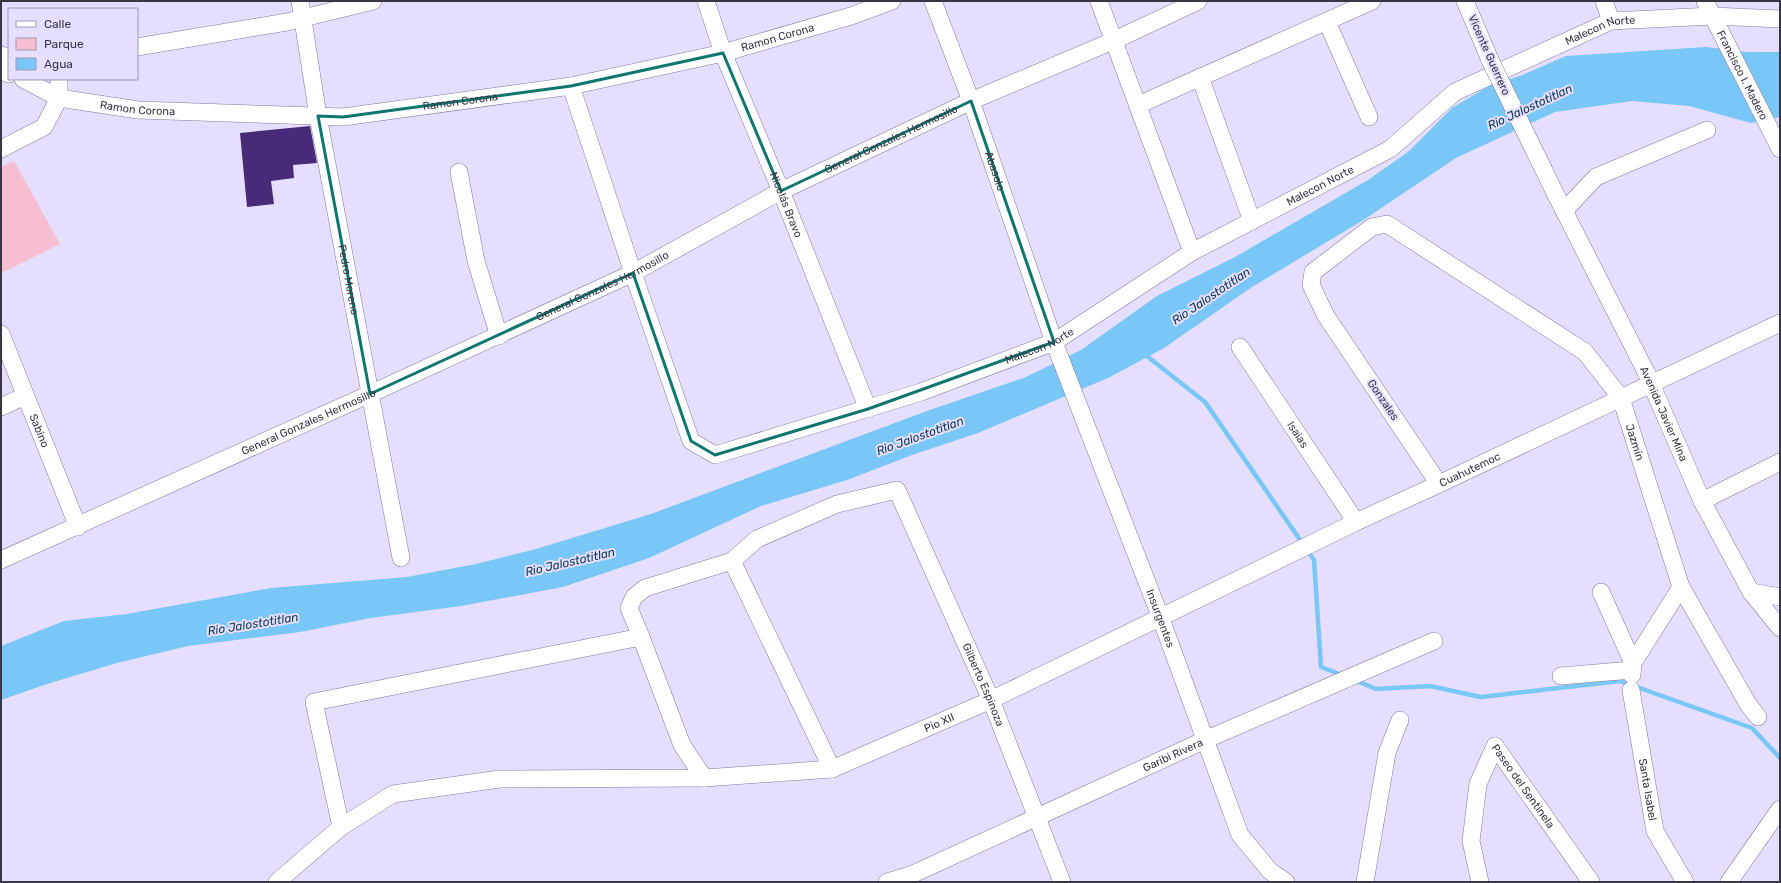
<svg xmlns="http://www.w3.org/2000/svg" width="1781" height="883" font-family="Rubik,sans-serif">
	<rect width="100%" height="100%" fill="#e5defe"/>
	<path fill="#f7bed2" d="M14 161 60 244 1 273V167Z"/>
	<path fill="#79c7f6" d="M1706 47 1747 52H1780V117L1751 123 1689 106 1632 101 1555 112 1456 158 1365 219 1252 287 1164 348 1108 378 978 433 912 455 847 480 761 506 649 558 563 587 461 606 370 618 300 632 188 646 117 663 47 684 1 700V646L64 621 127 614 271 588 407 577 476 564 536 549 651 514 927 411 1026 377 1081 350 1157 296 1235 257 1368 180 1408 152 1452 108 1491 85 1520 76 1566 56Z"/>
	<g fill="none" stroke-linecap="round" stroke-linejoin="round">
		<path stroke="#79c7f6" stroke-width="4.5" d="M1143 353 1205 402 1303 544
			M1307 550 1314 560 1321 667 1342 675
			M1355 680 1376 689 1430 686 1481 697 1620 681 1752 728 1780 758"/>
	</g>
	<path fill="#472b79" d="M310 126 317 163 293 165 294 178 271 181 274 204 247 207 240 133Z"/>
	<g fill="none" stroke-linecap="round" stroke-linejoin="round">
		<g stroke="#82799d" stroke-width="18">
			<g id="minor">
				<path id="s1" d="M300 1 318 116 401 558"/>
				<path id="s2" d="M706 1 723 53 781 191 868 409"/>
				<path id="s3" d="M933 1 971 101 1054 342 1160 616 1240 835 1270 871 1286 882"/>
				<path d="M1099 1 1192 252"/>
				<path d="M1465 1 1490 60"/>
				<path d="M1604 1 1611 21"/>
				<path id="s4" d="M1705 1 1780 149"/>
				<path d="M1327 22 1369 117"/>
				<path d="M137 47 287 22 373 1"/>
				<path d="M1 55 9 58"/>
				<path d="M1 71 9 74"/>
				<path d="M1200 77 1252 221"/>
				<path id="s5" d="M23 79 59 98 138 110 343 117 571 86 723 53 851 16 892 1"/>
				<path id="s6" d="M571 86 633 273 691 441 715 455 921 392 1054 342 1192 252 1390 149 1455 92 1611 21 1712 16 1780 19"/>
				<path d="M1138 105 1372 1"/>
				<path d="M1 149 44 127 59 98V79"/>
				<path d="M459 172 476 261 499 336"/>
				<path id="s7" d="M1556 195 1646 372 1702 501 1751 592 1780 628"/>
				<path d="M1564 211 1596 177 1707 130"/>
				<path id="s8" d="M1 334 78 527"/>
				<path id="s9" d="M1240 347 1356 522"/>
				<path d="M1 407 25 396"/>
				<path id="s10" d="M1439 484 1326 316 1311 285 1313 272 1372 227 1387 224 1585 352 1621 398 1681 587 1748 704 1758 717"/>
				<path d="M1702 501 1780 462"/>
				<path id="s11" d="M1 560 370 394 633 273 781 191 971 101 1115 40 1198 1"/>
				<path d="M732 561 832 769"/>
				<path d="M1601 592 1633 663"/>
				<path d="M1751 592 1780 597"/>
				<path id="s12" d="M641 637 629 608 634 597 645 588 732 561 757 539 837 504 897 490 991 700 1062 882"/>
				<path d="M1632 675 1633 663 1681 587"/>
				<path d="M1561 676 1632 670"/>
				<path id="s13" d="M1631 690 1655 831 1685 882"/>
				<path id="s14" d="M1495 746 1591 882"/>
				<path id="s15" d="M704 778 832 769 991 700 1356 522 1439 484 1780 323"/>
				<path d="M277 882 341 827 393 794 500 779 704 778 682 745 641 637 314 702 341 827"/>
				<path id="s16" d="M887 882 913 874 1205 740 1434 641"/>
				<path d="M1365 882 1387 753 1400 720"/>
				<path d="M1480 882 1471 841 1478 784 1495 746"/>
				<path d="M1729 882 1780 809"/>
			</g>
		</g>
		<use href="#minor" stroke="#fff" stroke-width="17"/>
		<g stroke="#82799d" stroke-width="18" stroke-linecap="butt">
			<path id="minor-bridge" d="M1490 60 1556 195"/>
		</g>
		<use href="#minor-bridge" stroke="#fff" stroke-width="17"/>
	</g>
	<path fill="none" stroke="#0f766e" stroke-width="3" stroke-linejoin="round" d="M723 53 781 191 971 101 1054 342 868 409 715 455 691 441 633 273 370 394 318 116 343 117 571 86Z"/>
	<g text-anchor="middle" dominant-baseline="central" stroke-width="4" stroke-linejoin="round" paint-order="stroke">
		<g font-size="11" fill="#393545" stroke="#e5defe">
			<text stroke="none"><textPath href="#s6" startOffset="1393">Malecon Norte</textPath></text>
			<text stroke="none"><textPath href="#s5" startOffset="768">Ramon Corona</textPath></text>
			<text transform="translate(1489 55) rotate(66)">Vicente Guerrero</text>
			<text stroke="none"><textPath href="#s4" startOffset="83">Francisco I. Madero</textPath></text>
			<text stroke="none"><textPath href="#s5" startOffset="444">Ramon Corona</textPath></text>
			<text stroke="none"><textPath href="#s5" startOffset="120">Ramon Corona</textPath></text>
			<text stroke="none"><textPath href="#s11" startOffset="985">General Gonzales Hermosillo</textPath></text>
			<text stroke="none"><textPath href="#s3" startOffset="181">Abasolo</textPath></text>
			<text stroke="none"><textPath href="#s6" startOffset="1069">Malecon Norte</textPath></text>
			<text stroke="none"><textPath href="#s2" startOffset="219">Nicolás Bravo</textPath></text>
			<text stroke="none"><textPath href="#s1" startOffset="283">Pedro Moreno</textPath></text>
			<text stroke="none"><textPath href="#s11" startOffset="661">General Gonzales Hermosillo</textPath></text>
			<text stroke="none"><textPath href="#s6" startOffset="745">Malecon Norte</textPath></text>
			<text transform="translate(1383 400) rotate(56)">Gonzales</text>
			<text stroke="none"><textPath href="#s7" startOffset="244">Avenida Javier Mina</textPath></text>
			<text stroke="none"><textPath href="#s11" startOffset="337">General Gonzales Hermosillo</textPath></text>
			<text stroke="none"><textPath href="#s8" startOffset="104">Sabino</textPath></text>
			<text stroke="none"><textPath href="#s9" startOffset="105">Isaias</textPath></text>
			<text stroke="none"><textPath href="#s10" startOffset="680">Jazmín</textPath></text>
			<text stroke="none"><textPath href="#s15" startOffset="833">Cuahutemoc</textPath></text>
			<text stroke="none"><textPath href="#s3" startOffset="658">Insurgentes</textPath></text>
			<text stroke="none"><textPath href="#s12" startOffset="544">Gilberto Espinoza</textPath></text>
			<text stroke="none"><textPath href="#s15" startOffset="245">Pio XII</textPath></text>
			<text stroke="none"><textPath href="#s16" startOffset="313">Garibi Rivera</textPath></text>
			<text stroke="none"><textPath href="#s13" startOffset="101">Santa Isabel</textPath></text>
			<text stroke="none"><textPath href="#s14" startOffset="49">Paseo del Sentinela</textPath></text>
		</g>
		<g font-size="12" font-style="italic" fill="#0b3951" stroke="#e5defe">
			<text transform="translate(1530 107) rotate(-25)">Rio Jalostotitlan</text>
			<text transform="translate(1211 296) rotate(-34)">Rio Jalostotitlan</text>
			<text transform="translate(920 436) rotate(-20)">Rio Jalostotitlan</text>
			<text transform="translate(570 562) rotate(-13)">Rio Jalostotitlan</text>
			<text transform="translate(253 624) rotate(-9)">Rio Jalostotitlan</text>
		</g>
	</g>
	<rect width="1781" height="883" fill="none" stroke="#393545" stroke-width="4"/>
	<rect x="8" y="8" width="130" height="72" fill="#e5defe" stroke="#a09ab4"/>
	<rect x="16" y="21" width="20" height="6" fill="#ffffff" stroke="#a09ab4"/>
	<text x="44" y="28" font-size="12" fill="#393545">Calle</text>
	<rect x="16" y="38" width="20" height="12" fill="#f7bed2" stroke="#a09ab4"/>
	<text x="44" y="48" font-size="12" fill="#393545">Parque</text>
	<rect x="16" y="58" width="20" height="12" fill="#79c7f6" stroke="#a09ab4"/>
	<text x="44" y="68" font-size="12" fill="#393545">Agua</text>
</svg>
